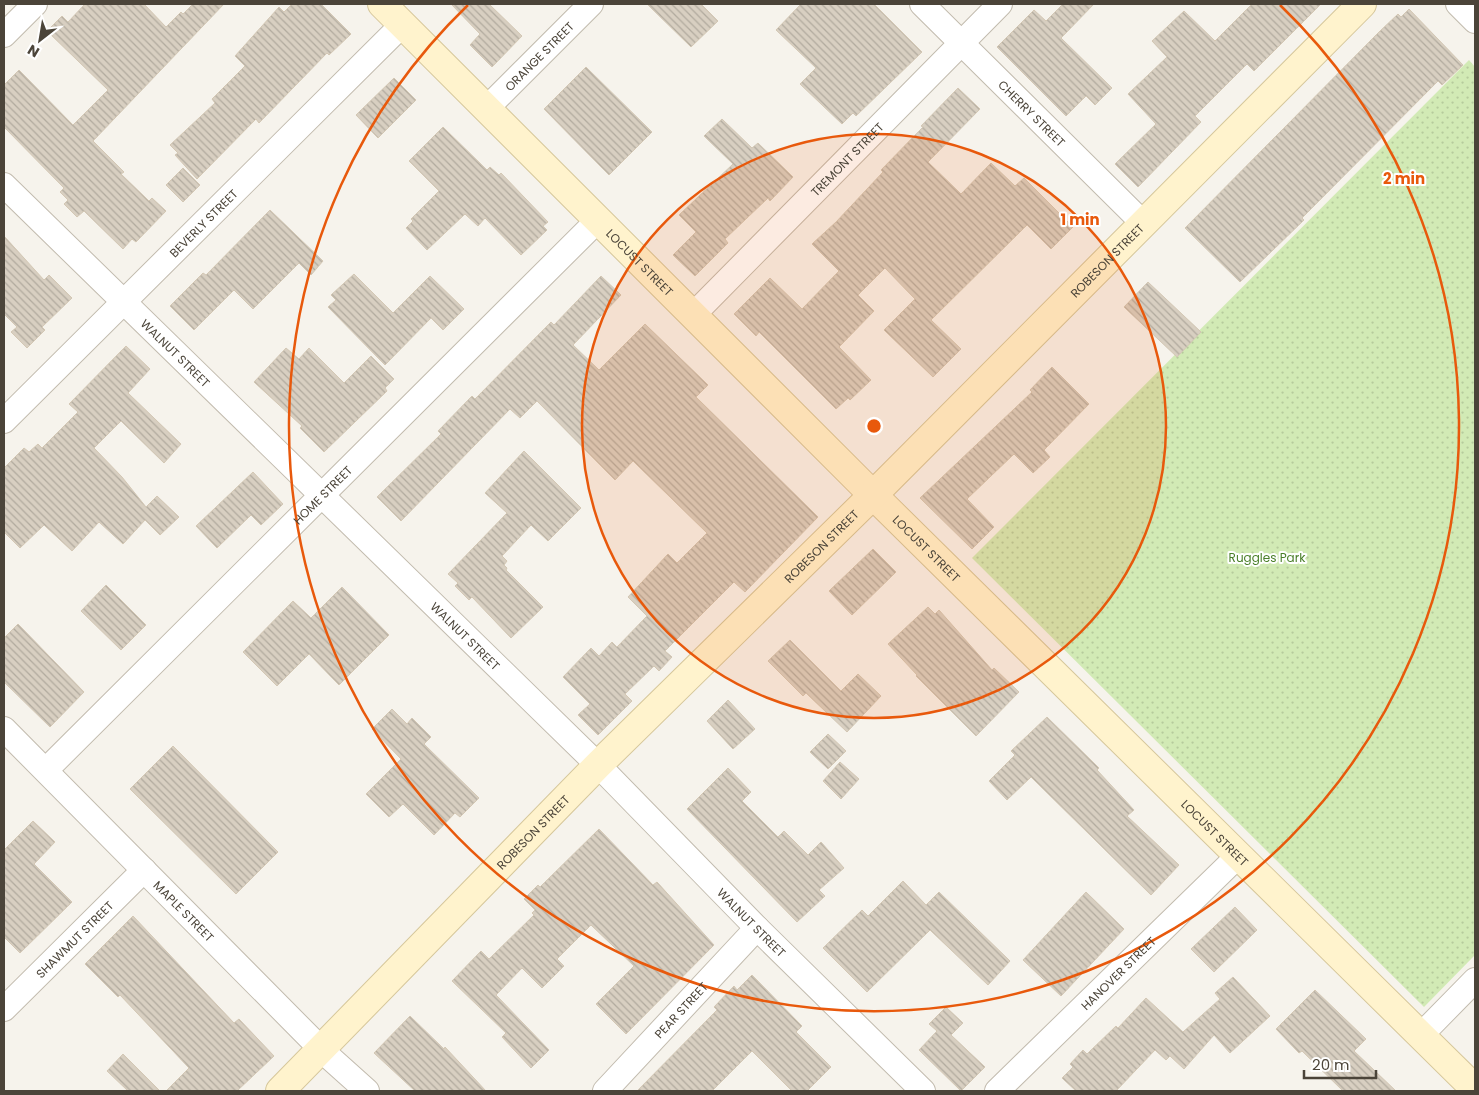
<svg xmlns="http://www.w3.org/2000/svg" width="1479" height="1095" font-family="Poppins,sans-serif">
	<defs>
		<pattern id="park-dots" width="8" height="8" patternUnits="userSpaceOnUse" patternTransform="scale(1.25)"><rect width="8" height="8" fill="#d2eab5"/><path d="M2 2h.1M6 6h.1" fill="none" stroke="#b6ca9c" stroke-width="1.8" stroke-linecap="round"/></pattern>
		<pattern id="building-back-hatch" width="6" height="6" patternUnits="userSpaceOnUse" patternTransform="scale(1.25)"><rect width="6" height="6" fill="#d8cfc1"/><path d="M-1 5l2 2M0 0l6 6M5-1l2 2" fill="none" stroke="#b1aa9e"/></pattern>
	</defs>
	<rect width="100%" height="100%" fill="#f6f3ec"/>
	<path fill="url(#park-dots)" d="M1469 60 1475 67V955L1424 1007 972 558Z"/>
	<path fill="url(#building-back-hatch)" stroke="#d3c7b4" d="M85 4H144L166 27 181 12 183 14 193 4H224L93 141 124 172 121 174 149 201 152 198 166 211 136 242 132 239 123 249 84 211 77 217 64 204 68 200 60 192 64 188 4 127V85L19 70 73 125 108 90 47 31 62 16 68 22Z
		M292 4H321L351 34 329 55 327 53 259 123 256 119 197 179 175 155 178 153 170 145 215 103 212 99 245 66 235 56 279 7 284 12Z
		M451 4H489L522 36 492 67 470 45 480 34Z
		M647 4H701L718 21 691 47Z
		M801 4H874L922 52 856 116 853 113 842 124 800 84 816 68 776 30Z
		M1063 4H1094L1061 38 1112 88 1095 105 1086 96 1066 116 997 47 1034 10 1046 21Z
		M1252 4H1321L1254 71 1247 64 1195 116 1201 122 1138 187 1115 164 1156 124 1128 94 1167 57 1152 41 1184 11 1215 41Z
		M1409 9 1463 65 1442 85 1438 81 1302 218 1304 220 1240 282 1185 228 1379 32 1398 14 1401 17Z
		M586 67 652 132 609 175 544 109Z
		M394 78 416 100 378 138 356 115Z
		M958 88 980 109 928 162 961 194 991 163 1015 186 1024 178 1073 227 1051 249 1027 225 931 320 961 349 933 377 884 330 915 299 885 268 858 295 874 311 839 347 871 380 850 400 848 398 836 409 759 332 756 336 734 314 770 278 802 309 839 271 812 244 836 222 883 172 881 170 923 127 921 126Z
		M722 119 752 148 758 143 793 177 770 201 768 198 725 239 728 243 695 276 673 255 696 232 679 215 733 164 704 136Z
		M443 127 487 170 490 167 499 175 501 173 548 222 543 226 547 230 521 255 485 218 478 226 465 214 427 250 406 228 413 221 411 219 439 191 409 161Z
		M183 168 200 185 183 202 166 185Z
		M270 210 323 261 311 275 299 263 253 309 234 290 194 330 170 306 203 273 206 275Z
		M4 236 44 280 49 275 72 298 42 327 45 330 27 348 11 332 17 327 4 314Z
		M354 274 393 313 430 276 464 309 443 330 431 318 385 365 328 307 336 300 331 295Z
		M601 276 621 295 573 345 599 370 645 324 708 385 696 397 818 517 745 592 734 582 665 651 672 657 659 671 654 666 625 694 632 701 598 735 578 715 590 704 563 677 591 648 599 656 612 642 617 647 647 616 628 597 668 554 677 563 707 533 633 461 615 480 537 401 520 418 510 409 401 521 377 497 441 434 438 431 472 396 475 399 551 322 554 325Z
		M1148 282 1201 332 1177 357 1124 307Z
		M126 346 150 369 128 393 181 444 164 463 121 421 94 448 122 477 146 507 157 496 179 517 160 535 145 520 123 544 99 522 72 551 44 525 20 548 4 532V468L24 448 29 452 38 444 42 448 78 412 69 404Z
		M286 348 299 359 309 348 344 383 371 356 394 379 385 388 387 391 324 452 300 428 302 426 254 382Z
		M1052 367 1089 404 1044 450 1050 457 1033 473 1014 454 967 499 994 527 972 549 920 498 1032 392 1030 390Z
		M524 451 581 508 548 541 531 525 502 556 507 561 504 565 507 568 506 570 543 607 511 638 472 597 469 600 455 586 458 583 448 574 507 513 485 493Z
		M253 472 283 504 261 525 251 515 217 548 196 526Z
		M873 549 896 572 852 615 829 591Z
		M106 585 146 625 121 650 81 611Z
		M342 587 389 635 339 685 309 654 277 686 243 652 293 601 311 618Z
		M928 607 935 614 939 610 992 670 994 668 1019 692 976 736 916 676 917 675 888 644Z
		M18 624 84 692 50 727 4 682V638Z
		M790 640 841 691 858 674 881 696 847 732 806 693 803 696 768 661Z
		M728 700 755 729 733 749 707 721Z
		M392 709 407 724 412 718 431 737 424 744 479 798 460 817 455 813 434 835 403 804 389 817 366 794 401 759 372 729Z
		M1047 717 1099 768 1097 770 1134 810 1127 816 1179 865 1151 895 1031 777 1007 800 989 781 1015 755 1011 751Z
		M828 734 846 751 828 769 810 752Z
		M173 746 278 852 236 894 130 789Z
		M840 762 859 779 841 799 823 781Z
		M728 768 751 792 742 801 778 837 784 831 808 855 821 842 844 868 819 890 825 896 797 922 687 809Z
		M33 821 55 842 34 864 72 902 20 953 4 937V850Z
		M599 829 653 885 657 882 714 945 626 1034 596 1004 634 966 591 925 557 959 564 966 542 988 522 968 496 995 549 1050 531 1068 502 1037 506 1033 452 981 481 951 489 959 534 915 532 913 535 910 524 899 538 885 540 887Z
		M903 881 926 905 939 892 1010 961 988 985 930 930 867 992 823 948 862 910 868 916Z
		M1086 892 1124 929 1061 996 1023 960Z
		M1235 907 1257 930 1214 972 1191 949Z
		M133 916 234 1023 239 1019 274 1056 237 1091H166L189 1068 120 995 118 997 85 964Z
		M752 975 802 1026 796 1032 831 1067 807 1091H792L752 1051 712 1091H637L717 1010 714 1007 734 986 737 990Z
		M1233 977 1270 1016 1230 1053 1214 1035 1184 1069 1170 1056 1166 1060 1155 1050 1116 1091H1076L1062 1078 1073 1067 1070 1064 1083 1050 1087 1054 1116 1026 1118 1028 1146 998 1183 1032 1220 999 1215 993Z
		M1315 990 1366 1039 1354 1051 1396 1091H1343L1302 1051 1299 1053 1276 1029Z
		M946 1007 963 1023 951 1035 985 1067 961 1091 919 1050 937 1031 929 1024Z
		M410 1016 444 1049 445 1047 486 1091H415L374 1053Z
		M123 1054 160 1091H128L107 1071Z"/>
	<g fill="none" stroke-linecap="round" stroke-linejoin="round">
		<g stroke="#c2bbae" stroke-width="26">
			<g id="street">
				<path id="s1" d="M922 4 1143 223"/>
				<path d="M1458 4 1475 21"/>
				<path d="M4 35 35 4"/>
				<path id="s2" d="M486 109 591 4"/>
				<path id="s3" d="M4 185 598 765 757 928 923 1091"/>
				<path id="s4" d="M693 315 1000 4"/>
				<path id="s5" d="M4 421 403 24"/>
				<path id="s6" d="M4 729 328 1056 367 1091"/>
				<path id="s7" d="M46 770 598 220"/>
				<path id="s8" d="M4 1009 144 870"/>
				<path d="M1421 1035 1475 980"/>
				<path id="s9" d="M605 1091 757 928"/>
				<path id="s10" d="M997 1091 1238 856"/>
			</g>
		</g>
		<g stroke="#d6c79b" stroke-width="30">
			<g id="secondary">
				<path id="s11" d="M382 4 873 495 1475 1089"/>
				<path id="s12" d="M280 1091 598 765 873 495 1362 4"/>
			</g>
		</g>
		<use href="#street" stroke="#fff" stroke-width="24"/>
		<use href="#secondary" stroke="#fff3cd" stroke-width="28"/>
	</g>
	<circle cx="874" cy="426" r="292" fill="#e8590c" fill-opacity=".12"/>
	<g fill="none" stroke="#e8590c" stroke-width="2.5">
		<circle cx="874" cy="426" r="292"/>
		<path d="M1280 5A585 585 0 1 1 468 5"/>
	</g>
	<g text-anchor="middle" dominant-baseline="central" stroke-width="4" stroke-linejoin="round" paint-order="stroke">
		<g font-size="12" fill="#4b4439" stroke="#fff">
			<text stroke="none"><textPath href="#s2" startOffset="75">ORANGE STREET</textPath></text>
			<text stroke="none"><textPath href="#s1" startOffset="155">CHERRY STREET</textPath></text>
			<text stroke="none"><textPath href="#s4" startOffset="219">TREMONT STREET</textPath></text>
			<text stroke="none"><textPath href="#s5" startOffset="281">BEVERLY STREET</textPath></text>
			<text stroke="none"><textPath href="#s12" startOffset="1172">ROBESON STREET</textPath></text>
			<text stroke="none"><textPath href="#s11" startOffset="365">LOCUST STREET</textPath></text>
			<text stroke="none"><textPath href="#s3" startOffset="240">WALNUT STREET</textPath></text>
			<text stroke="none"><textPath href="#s7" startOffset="390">HOME STREET</textPath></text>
			<text stroke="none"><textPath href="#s12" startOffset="768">ROBESON STREET</textPath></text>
			<text stroke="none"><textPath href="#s11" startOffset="770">LOCUST STREET</textPath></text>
			<text stroke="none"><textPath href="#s3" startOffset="645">WALNUT STREET</textPath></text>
			<text stroke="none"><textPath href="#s12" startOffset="362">ROBESON STREET</textPath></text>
			<text stroke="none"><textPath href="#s11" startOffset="1175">LOCUST STREET</textPath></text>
			<text stroke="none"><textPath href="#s6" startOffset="256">MAPLE STREET</textPath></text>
			<text stroke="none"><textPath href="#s3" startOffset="1050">WALNUT STREET</textPath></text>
			<text stroke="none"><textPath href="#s8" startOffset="99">SHAWMUT STREET</textPath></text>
			<text stroke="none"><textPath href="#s10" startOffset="169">HANOVER STREET</textPath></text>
			<text stroke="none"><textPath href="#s9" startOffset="111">PEAR STREET</textPath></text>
		</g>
		<g font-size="12" fill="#4a7f2a" stroke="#fff">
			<text x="1267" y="557">Ruggles Park</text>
		</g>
	</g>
	<circle cx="874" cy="426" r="8" fill="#e8590c" stroke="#fff" stroke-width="2.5"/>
	<g font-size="15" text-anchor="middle" font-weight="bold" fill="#e8590c" stroke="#fff" stroke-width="4" stroke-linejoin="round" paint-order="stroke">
		<text x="1404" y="184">2 min</text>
		<text x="1080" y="225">1 min</text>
	</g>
	<rect width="1479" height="1095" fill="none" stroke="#4b4439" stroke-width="10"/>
	<g transform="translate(40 40) rotate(211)" stroke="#ffffff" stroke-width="4" paint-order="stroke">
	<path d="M0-4L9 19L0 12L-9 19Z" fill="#4b4439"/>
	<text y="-8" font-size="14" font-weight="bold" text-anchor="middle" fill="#4b4439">N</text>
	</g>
	<path d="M1304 1070v8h72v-8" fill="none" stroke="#4b4439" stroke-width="2.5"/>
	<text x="1312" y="1070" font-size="15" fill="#4b4439" stroke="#ffffff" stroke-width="4" paint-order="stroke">20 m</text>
</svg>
